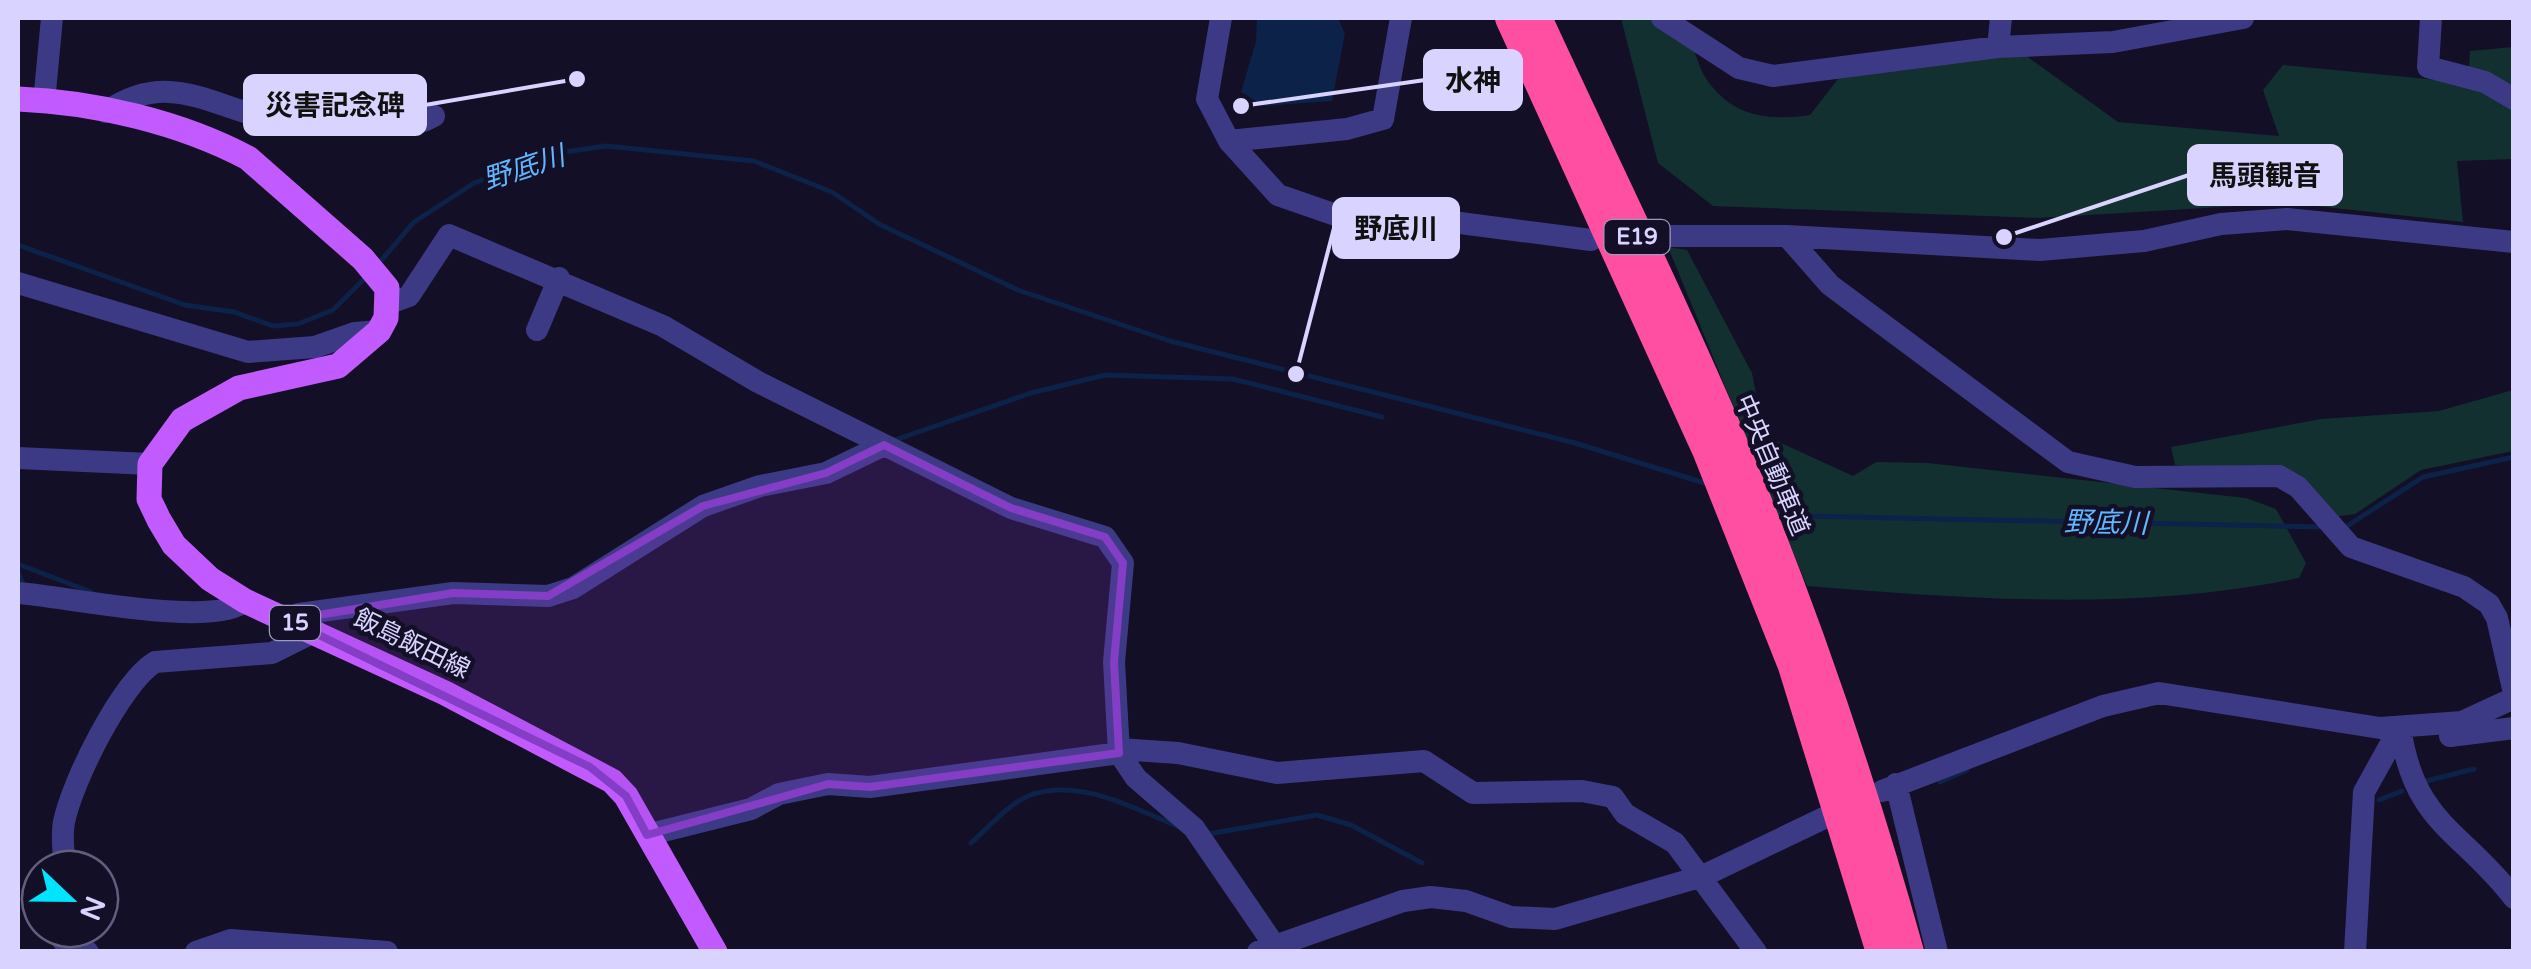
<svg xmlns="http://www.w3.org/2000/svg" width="2531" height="969" font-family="'Varela Round','Noto Sans JP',sans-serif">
	<rect width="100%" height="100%" fill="#130f26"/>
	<path fill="#12302f" d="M1621 18C1644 18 1668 19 1686 37 1696 48 1698 68 1707 80 1733 117 1768 121 1810 115L1841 75 2025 55 2118 122 2279 136 2263 90 2283 65 2468 83 2470 51 2513 47V159L2457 161 2463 222 2288 203 2039 218 1713 206 1658 163Z
		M1668 247 1687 250 1752 373 1764 435 1853 476 1876 462 1928 463 2246 498 2276 509 2306 563 2299 578C2136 612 1971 599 1807 586Z
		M2513 390V451L2421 470 2355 514 2327 518 2292 476 2175 465 2171 447 2321 419 2439 411Z"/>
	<path fill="#0c2248" d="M1257 18H1338L1345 34 1332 101 1263 106 1241 92 1256 41Z"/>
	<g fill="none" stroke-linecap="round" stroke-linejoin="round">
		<path stroke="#0c2248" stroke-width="5" d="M18 245 185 305 234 312 273 326 298 324 333 310 368 275
			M379 263 414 222 474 183 557 153 606 146 754 161 832 192 879 224 1018 290 1170 341 1575 443 1708 484
			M895 440 1031 393 1105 375 1233 379 1382 417
			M1771 506 1802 516 2323 527
			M2344 528 2423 477 2514 457
			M18 564 91 592
			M18 572 24 587
			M2426 781 2474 769
			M1940 782 1967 770
			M2379 800 2402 791
			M1208 834 1317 815 1351 825 1422 863
			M971 843C989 827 1010 802 1033 794 1082 779 1133 808 1177 826"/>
		<path stroke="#3d3a85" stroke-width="22" d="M1221 18 1207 99 1229 141 1278 195 1359 223 1422 218 1591 240
			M1662 18 1739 68 1773 76 1998 47 2113 42 2243 18
			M2431 18 2428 67 2485 82 2514 99
			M1998 47 2001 18
			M44 102 52 18
			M106 112C170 67 215 110 276 120 317 127 380 120 424 121L434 116
			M1229 141 1347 129 1383 119 1401 18
			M1663 236H1787L2040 250 2144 241 2221 224 2287 219 2514 242
			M1787 236 1830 285 2068 462 2135 477 2279 476 2298 487 2351 547 2464 587 2489 604 2497 618 2514 693
			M18 283 248 352 315 347 355 333 379 331
			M390 303 409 296 449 235 663 326 758 382 1011 508 1105 537 1123 563 1114 662 1119 753 1136 778 1194 828 1279 952
			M537 330 559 278
			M18 458 150 464
			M18 593C64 596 214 629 245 601
			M288 620 299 614 453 593 548 596 573 588 703 506 760 486 826 473 884 445
			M2400 727C2414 825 2461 829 2514 898
			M2450 736 2514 728
			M1119 749 1178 753 1277 773 1424 761 1473 793 1582 791 1613 797 1625 814 1675 843 1756 952
			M1896 784 1937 952
			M1882 791 2103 706 2159 693 2380 728 2462 722 2514 698
			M647 835 751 809 779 794 828 784 870 787 1119 753
			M65 869C64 854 61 837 64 822 72 782 121 683 155 662L272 653 316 631
			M63 941 88 952
			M196 952 231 940 387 952
			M1258 952 1403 901 1431 897 1466 901 1511 917 1555 919 1703 876 1824 818
			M2355 952 2364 792 2400 727"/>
		<path stroke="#c25bff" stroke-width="25" d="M18 99C94 102 180 122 248 158L363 259 387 288 386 318 379 331 338 366 239 388 182 420 150 464 149 499 159 520 174 545 210 579 245 601 445 693 612 781 626 796 715 952"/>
		<path stroke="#ff4fa3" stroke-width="30" d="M1510 18 1707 450 1793 666 1881 952
			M1537 18C1604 164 1676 309 1739 458 1806 618 1862 784 1909 952"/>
	</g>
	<path fill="#843dc5" fill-opacity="0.2" stroke="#843dc5" stroke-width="8" stroke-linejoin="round" d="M884 445 1011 508 1105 537 1123 563 1114 662 1119 753 870 787 828 784 647 835 626 796 590 767 288 620 453 593 548 596 703 506 826 473Z"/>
	<g text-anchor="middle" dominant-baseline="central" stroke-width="9" stroke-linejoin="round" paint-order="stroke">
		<g fill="#130f26" stroke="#9e99be" stroke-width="2.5">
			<rect x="1604.5" y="220" width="65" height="34" rx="8"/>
			<rect x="270" y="606" width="50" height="34" rx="8"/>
		</g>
		<g font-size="22" font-weight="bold" fill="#d9d4ff">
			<text x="1637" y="237">E19</text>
			<text x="295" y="623">15</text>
		</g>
		<g font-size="25" fill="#d9d4ff" stroke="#130f26">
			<text transform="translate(1772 465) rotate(67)">中央自動車道</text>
			<text transform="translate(412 644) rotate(26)">飯島飯田線</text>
		</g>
		<g font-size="28" font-style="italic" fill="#62b6ff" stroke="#130f26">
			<text transform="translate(524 168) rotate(-18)">野底川</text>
			<text transform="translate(2106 523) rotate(1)">野底川</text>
		</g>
	</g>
	<path fill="none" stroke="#d9d4ff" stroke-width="4" d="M1241 106L1425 80M577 79L425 105M2004 237L2189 175M1296 374L1334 228"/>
	<g fill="#d9d4ff" stroke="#130f26" stroke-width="4">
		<circle cx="1241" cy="106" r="10"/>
		<circle cx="577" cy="79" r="10"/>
		<circle cx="2004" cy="237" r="10"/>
		<circle cx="1296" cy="374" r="10"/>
	</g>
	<g fill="#d9d4ff" stroke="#d9d4ff" stroke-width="4">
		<rect x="1425" y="51" width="96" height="58" rx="10"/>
		<rect x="245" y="76" width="180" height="58" rx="10"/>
		<rect x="2189" y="146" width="152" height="58" rx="10"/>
		<rect x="1334" y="199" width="124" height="58" rx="10"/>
	</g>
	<g font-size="28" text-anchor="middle" font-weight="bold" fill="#111">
		<text x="1473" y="90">水神</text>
		<text x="335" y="115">災害記念碑</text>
		<text x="2265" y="185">馬頭観音</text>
		<text x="1396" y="238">野底川</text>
	</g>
	<rect width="2531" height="969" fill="none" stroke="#d9d4ff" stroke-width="40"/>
	<g transform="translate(70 899) rotate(112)"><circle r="48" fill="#130f26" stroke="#625e7d" stroke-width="2.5"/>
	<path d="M0-8L18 38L0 25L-18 38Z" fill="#00e5ff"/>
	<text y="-15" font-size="28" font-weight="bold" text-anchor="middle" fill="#d9d4ff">N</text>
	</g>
</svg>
